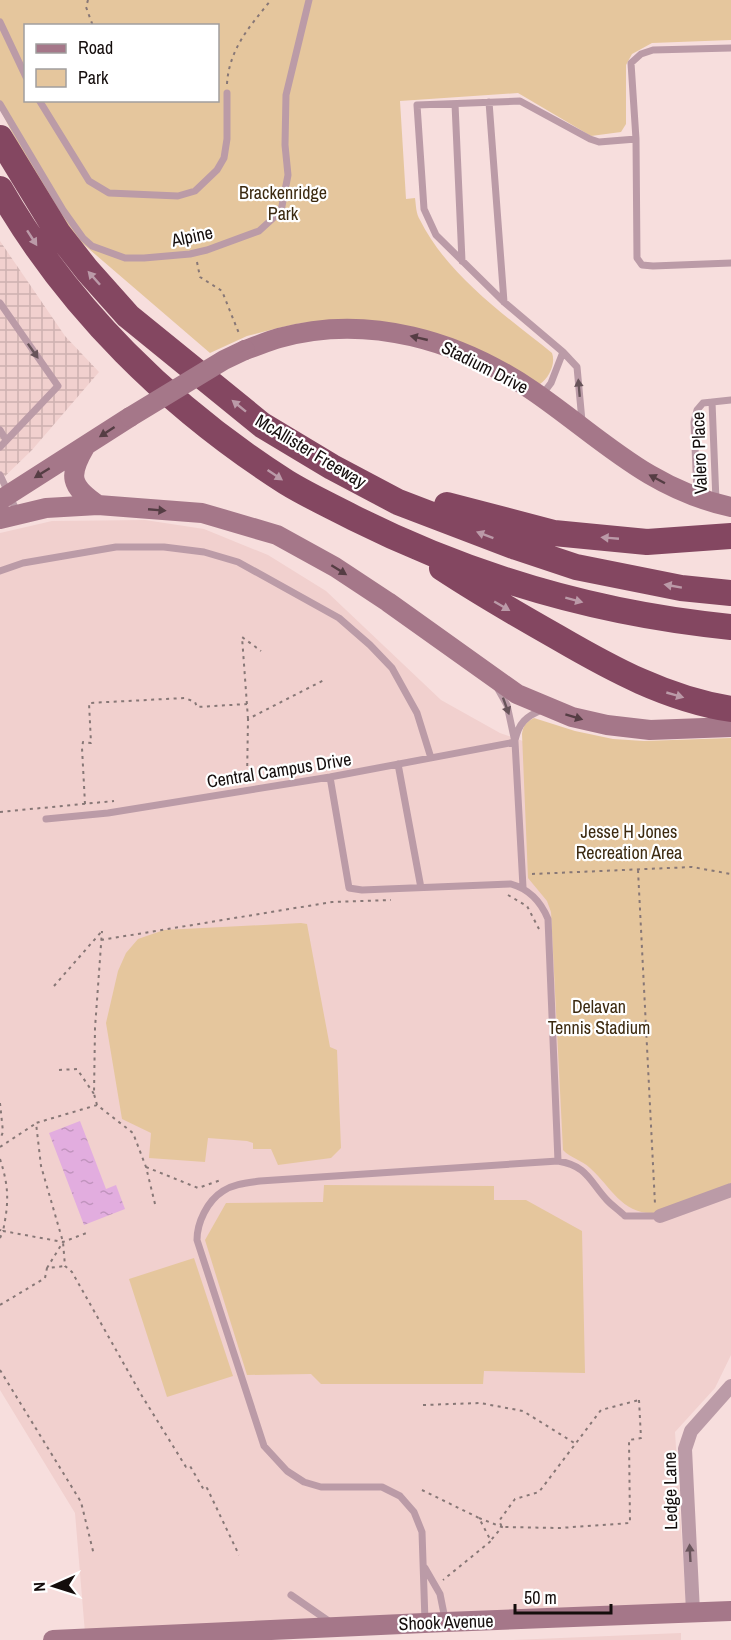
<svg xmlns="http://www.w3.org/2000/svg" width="731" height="1640" font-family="'Archivo Narrow',sans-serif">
	<defs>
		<pattern id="industrial-grid" width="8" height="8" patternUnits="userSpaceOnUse" patternTransform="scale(1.5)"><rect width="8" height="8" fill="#f1d0ce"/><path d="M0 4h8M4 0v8" fill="none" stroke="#ceb1b0"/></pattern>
		<pattern id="water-ripples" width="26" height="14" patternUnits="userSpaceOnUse" patternTransform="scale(1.5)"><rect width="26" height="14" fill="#e2addf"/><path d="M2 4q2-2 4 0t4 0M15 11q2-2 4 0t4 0" fill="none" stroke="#c194be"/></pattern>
	</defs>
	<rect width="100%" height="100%" fill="#f7dedd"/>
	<path fill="#f1d0ce" d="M145 520 204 529 268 555 326 591 441 700 500 733 557 753 731 752V1355L715 1388 675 1432 686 1605 85 1633 75 1513 0 1390V533L52 521Z
		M681 1633V1640H513Z"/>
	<path fill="url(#industrial-grid)" d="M0 241 65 336 99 372 32 450 0 481Z"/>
	<path fill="#e5c69d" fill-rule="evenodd" d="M0 0H731V40L652 43 632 54 626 65V124L621 132 591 136 518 93 400 101 406 199 415 198C416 205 416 214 420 220 448 276 505 315 552 353 556 364 549 378 540 384L444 336 401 325 360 320 301 323 278 328 247 336 210 353 75 237 22 152 0 109ZM26 26H218V100H26Z
		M534 718 575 731 613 739 644 741 731 738V1183L663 1212C624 1219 614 1190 590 1168 582 1160 570 1158 563 1150L551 912 547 901 528 878 522 734C523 726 526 722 534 718Z
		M301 923 307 924 330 1047 337 1050 341 1148 331 1158 278 1165 271 1149H253V1143L247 1141 208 1138 205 1162 149 1158 151 1133 122 1119 106 1023 118 971 126 953 138 939 164 930Z
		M324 1185 494 1186V1200H526L582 1231 585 1373 484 1371 483 1384H321L311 1374 247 1375 205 1240 226 1203 323 1202Z
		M194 1258 233 1376 167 1397 129 1279Z"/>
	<path fill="url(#water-ripples)" d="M80 1121 106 1189 116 1185 125 1209 84 1225 49 1133Z"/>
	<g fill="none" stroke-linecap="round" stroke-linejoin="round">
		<path stroke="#877776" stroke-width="2" stroke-dasharray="3 4.5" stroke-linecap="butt" d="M88 0 86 7 93 26
			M227 84C229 49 250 26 271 0
			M197 262 200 277 222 291 240 336
			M248 719 242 637 261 651
			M247 781 248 719 326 679
			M85 804 82 748 83 742 91 743 89 703 185 698 195 702 197 707 247 704
			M0 812 114 801
			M638 870 655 1204
			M532 874 692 867 731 874
			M508 895 527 906 539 929
			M101 940 332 902 391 900
			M54 986 102 931
			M59 1070 77 1069 94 1094
			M0 1103 3 1132 0 1139
			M97 1105 94 1094 95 1028 102 931
			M0 1147 35 1124
			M0 1159C9 1187 9 1202 3 1231L0 1230
			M146 1167 198 1188 221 1180
			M155 1204 146 1167 133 1133 97 1105 36 1123 41 1166 63 1242 65 1266 72 1272 142 1396 186 1467 190 1466 204 1490 207 1488 239 1555
			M0 1238 3 1231 63 1242 89 1232
			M47 1268 63 1242
			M0 1305 45 1278 47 1268 65 1266
			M0 1370 81 1502 94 1555
			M639 1400 641 1438 629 1440 630 1523 560 1528 502 1527 499 1521 515 1499 539 1492 601 1410Z
			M423 1405 480 1403 523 1411 576 1444
			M422 1490 479 1518 491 1541 443 1580
			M479 1518 502 1527 491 1540"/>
		<path stroke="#bb9ba7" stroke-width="7" d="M0 22 26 77
			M39 100 89 181 109 193 178 196 195 191 217 170 224 158 227 139V93
			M489 102 504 302
			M0 104 63 210 83 238 92 246 125 258H144L190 254 207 250 259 231 281 211 288 175 285 145 286 95 309 0
			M455 104 462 261
			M636 139 637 258 642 265 653 266 731 263
			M0 303 58 386 0 447
			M542 395 551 383 563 352
			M712 402 716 501
			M582 421 577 367 563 352 504 302 436 235 424 209 417 105 520 101 590 139 599 142 636 139 631 63 641 54 653 50 731 48
			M0 430 6 440
			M0 475 18 514
			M697 494 694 422 697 410 703 403 731 400
			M0 571 23 563 116 547H164L204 552 238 562 339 618 370 645 392 668 417 713 431 758
			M498 689 507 705 515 742 523 887
			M515 740C519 723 526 716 542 710
			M398 764 421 888
			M330 777 349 888 362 890 511 884C529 889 541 902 548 919L558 1161
			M46 819 108 813 330 777 515 742
			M425 1568 440 1594 445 1619
			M291 1595 330 1622
			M425 1621 422 1532 414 1512 400 1496 382 1487H321L304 1482 287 1471 264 1446 197 1240C197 1223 207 1201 223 1191 234 1184 247 1183 260 1181L558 1161C587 1166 589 1180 606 1199 611 1205 619 1210 625 1216H660"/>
		<path stroke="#bb9ba7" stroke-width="14" d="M660 1216 731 1190
			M693 1612 685 1449 691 1431 731 1386"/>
		<path stroke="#a57789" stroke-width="20" d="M245 350C257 346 268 341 279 338 368 313 460 341 533 391 600 437 648 489 731 507
			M85 447C68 476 70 486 98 505
			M0 500 130 417
			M0 519 46 508 98 505 202 513 277 535 335 567 388 602 517 694 572 717 607 725 650 730 731 727
			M53 1640 446 1622 731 1611"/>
		<path stroke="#844761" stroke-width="26" d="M0 138 58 233 87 270 128 316 262 425 332 467 398 502 516 547 576 567 681 588 731 593
			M0 189C68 308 170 408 286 482 307 495 331 506 354 518 474 578 597 614 731 627
			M447 505 554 533 647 542 731 536
			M442 568C480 593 518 615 557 637 612 669 667 699 731 709"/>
		<path stroke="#a57789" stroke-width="20" d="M130 417 224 360 245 350"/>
	</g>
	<defs><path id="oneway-solid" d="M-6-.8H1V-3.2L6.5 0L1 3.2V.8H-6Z" transform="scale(1.5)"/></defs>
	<g fill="#bb9aa8">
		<use href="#oneway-solid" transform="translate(32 238) rotate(57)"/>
		<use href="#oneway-solid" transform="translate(94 278) rotate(-132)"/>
		<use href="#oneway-solid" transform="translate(239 406) rotate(-141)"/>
		<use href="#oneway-solid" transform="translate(275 475) rotate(34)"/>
		<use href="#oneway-solid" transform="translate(485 535) rotate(-159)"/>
		<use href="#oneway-solid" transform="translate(610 538) rotate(-175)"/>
		<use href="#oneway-solid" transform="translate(673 586) rotate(-170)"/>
		<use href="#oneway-solid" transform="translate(574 600) rotate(15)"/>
		<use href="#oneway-solid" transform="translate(502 606) rotate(30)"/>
		<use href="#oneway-solid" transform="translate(675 695) rotate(16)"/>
	</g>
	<g fill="#553d44">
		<use href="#oneway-solid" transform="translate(419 338) rotate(-167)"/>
		<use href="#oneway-solid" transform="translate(107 432) rotate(147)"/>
		<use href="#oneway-solid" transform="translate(42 473) rotate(148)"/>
		<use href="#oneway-solid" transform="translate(657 479) rotate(-152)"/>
		<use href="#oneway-solid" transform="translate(157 510) rotate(5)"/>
		<use href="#oneway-solid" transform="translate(339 570) rotate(32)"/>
		<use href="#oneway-solid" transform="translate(574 717) rotate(17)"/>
	</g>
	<g fill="#68545a">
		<use href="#oneway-solid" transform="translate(33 351) rotate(55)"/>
		<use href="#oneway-solid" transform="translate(579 388) rotate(-95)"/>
		<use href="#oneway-solid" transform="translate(506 706) rotate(70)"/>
		<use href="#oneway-solid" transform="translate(690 1553) rotate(-93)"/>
	</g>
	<g text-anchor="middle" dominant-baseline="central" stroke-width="4.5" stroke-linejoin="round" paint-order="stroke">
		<g font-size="18" fill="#3c2a10" stroke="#fff">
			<text x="283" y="192">Brackenridge<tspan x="283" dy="21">Park</tspan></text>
			<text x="629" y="831">Jesse H Jones<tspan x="629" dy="21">Recreation Area</tspan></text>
			<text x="599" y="1006">Delavan<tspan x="599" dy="21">Tennis Stadium</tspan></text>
		</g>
		<g font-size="18" fill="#140d0c" stroke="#fff">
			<text transform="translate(192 236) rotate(-12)">Alpine</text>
			<text transform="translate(485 367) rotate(27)">Stadium Drive</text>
			<text transform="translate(311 451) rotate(31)">McAllister Freeway</text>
			<text transform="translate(699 453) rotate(-92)">Valero Place</text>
			<text transform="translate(279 770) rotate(-9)">Central Campus Drive</text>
			<text transform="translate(670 1491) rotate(-91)">Ledge Lane</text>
			<text transform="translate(446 1622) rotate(-2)">Shook Avenue</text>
		</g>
	</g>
	<rect x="24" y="24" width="195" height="78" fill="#ffffff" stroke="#a19e9e" stroke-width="1.5"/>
	<rect x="36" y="44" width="30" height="9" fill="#a57789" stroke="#a19e9e" stroke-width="1.5"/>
	<text x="78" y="54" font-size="18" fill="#140d0c">Road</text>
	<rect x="36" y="69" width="30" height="18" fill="#e5c69d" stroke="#a19e9e" stroke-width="1.5"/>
	<text x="78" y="84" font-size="18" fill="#140d0c">Park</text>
	<g transform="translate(54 1586) rotate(267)" stroke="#ffffff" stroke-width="4.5" paint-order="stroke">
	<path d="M0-4.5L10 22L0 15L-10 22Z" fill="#140d0c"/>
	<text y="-9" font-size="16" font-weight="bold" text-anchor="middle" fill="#140d0c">N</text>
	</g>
	<path d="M515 1604v9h96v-9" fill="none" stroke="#140d0c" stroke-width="3"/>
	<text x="524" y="1604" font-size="18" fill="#140d0c" stroke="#ffffff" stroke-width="4.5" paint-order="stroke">50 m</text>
</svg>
